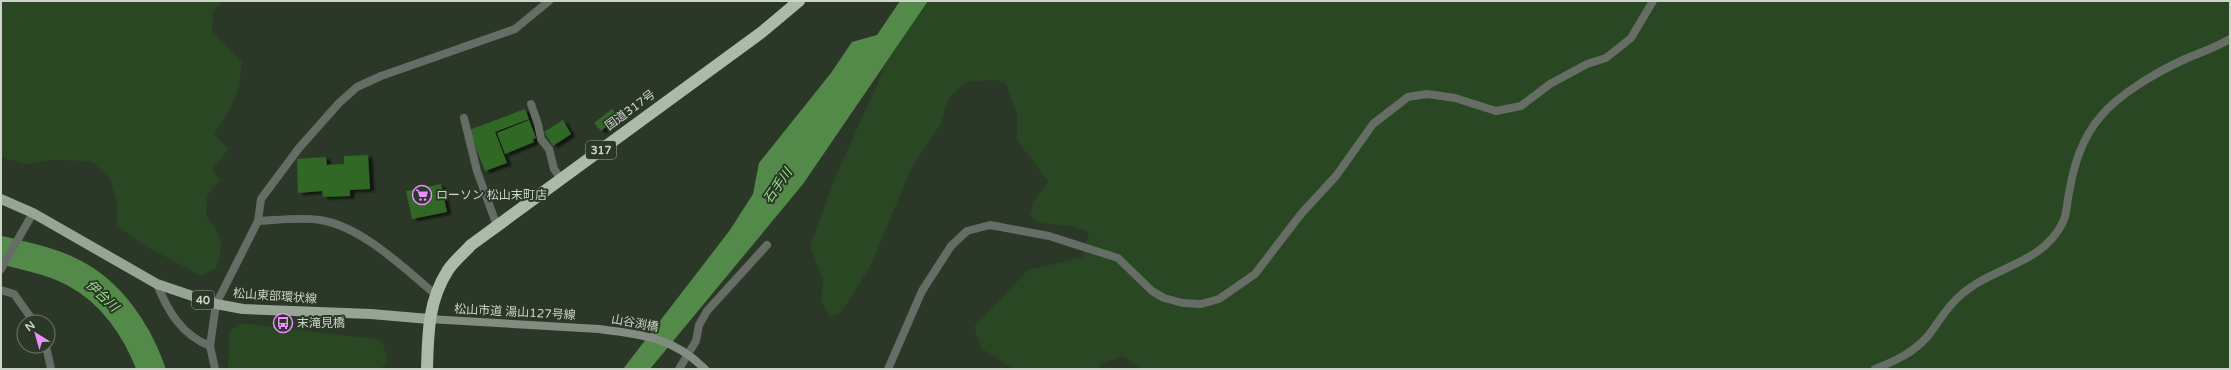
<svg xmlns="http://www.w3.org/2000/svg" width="2231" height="370" font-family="'Varela Round','Noto Sans JP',sans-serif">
	<defs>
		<filter id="shadow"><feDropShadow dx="4.5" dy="2.5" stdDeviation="1" flood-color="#0009"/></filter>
	</defs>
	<rect width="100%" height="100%" fill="#2b3828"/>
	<path fill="#284722" d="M1 1H224L213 11 212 31 242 62C240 92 232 109 214 134L229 149 212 169 220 180 207 196 206 216C222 235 225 245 216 268L202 276 143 245 117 225V202L109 177 91 161 52 160 26 164 1 157Z
		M928 1H2230V369H1141L1123 356 1101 364 1099 369H1013L981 348 974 327 1028 270 1083 257 1089 232 1071 226 1039 223 1030 216 1034 201 1048 181 1017 140V114L1006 84 996 80 967 82 949 97 940 125 911 169 870 267 840 314 830 317 821 301 823 280 810 246 835 178 887 62Z
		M241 323 375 339 382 342 387 355 386 363 381 369H228L229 332Z"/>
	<path fill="#538a49" d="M900 1H928L803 184 650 369H623L730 230 753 194 759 163 831 73 852 42 877 35Z"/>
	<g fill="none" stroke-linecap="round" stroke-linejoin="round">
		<path stroke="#538a49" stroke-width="28" d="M1 250C25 256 52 261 74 273 111 292 137 330 151 369"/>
	</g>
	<path fill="#316726" filter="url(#shadow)" d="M525 109 529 119 495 132 507 163 485 171 469 130Z
		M612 109 618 117 601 131 594 123Z
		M529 120 536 138 533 139 534 142 505 154 497 133Z
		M563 120 571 134 553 146 544 132Z
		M368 155 370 189 350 190V196L323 197 322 191 298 193 297 159 326 157 327 165 344 164V156Z
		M441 184 447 212 412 219 406 191Z"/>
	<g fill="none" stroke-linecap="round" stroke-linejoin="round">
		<path stroke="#666d65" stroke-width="8" d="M531 104 538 124 541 139 549 149 554 169 561 179
			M464 118 477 171 497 226
			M258 221C279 220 300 217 320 220 361 226 404 268 435 294
			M1 269 33 213
			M157 284C168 312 182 335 210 346
			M1 290 14 294 34 322
			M46 346 51 369
			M215 369 210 346 216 304 258 221 261 199 299 148 339 103 357 87 381 76 515 29 549 1
			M679 369 696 341 699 325 707 311 767 245
			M888 369 922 291 951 246 967 231 990 225 1049 236 1118 258 1152 291 1164 298 1183 303 1201 304 1219 299 1255 274 1301 214 1336 176 1373 124 1408 97 1427 94 1455 98 1496 111 1521 106 1550 84 1587 64 1606 58 1631 38 1653 1
			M1875 369C1895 361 1913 353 1928 336 1939 322 1947 306 1962 294 1994 266 2043 264 2063 222 2067 214 2067 202 2069 193 2074 164 2082 138 2101 116 2119 94 2157 72 2183 60 2199 53 2215 48 2230 39"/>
		<path stroke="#828c80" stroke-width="8" d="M429 319 599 329"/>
		<path stroke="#97a594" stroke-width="10" d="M1 199 33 213 157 284 216 304 243 309 371 314 429 319"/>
		<path stroke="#aabba7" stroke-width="12" d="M427 369C428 334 428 301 448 270 454 261 464 253 471 245L762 32 799 1"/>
		<path stroke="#828c80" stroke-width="8" d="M599 329C641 334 673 337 705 369"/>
	</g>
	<defs>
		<g id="supermarket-ring" transform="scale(1)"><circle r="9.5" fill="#2b3828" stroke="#ea8dfd" stroke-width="1.5"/><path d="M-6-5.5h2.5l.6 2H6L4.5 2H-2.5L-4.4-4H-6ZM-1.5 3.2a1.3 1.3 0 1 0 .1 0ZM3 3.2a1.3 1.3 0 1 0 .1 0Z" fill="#ea8dfd"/></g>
		<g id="bus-ring" transform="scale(1)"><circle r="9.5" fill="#2b3828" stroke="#ea8dfd" stroke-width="1.5"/><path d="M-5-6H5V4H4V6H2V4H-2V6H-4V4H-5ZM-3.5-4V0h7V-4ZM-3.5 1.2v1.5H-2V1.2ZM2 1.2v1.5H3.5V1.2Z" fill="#ea8dfd"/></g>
	</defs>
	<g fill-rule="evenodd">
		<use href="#supermarket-ring" x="422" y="195"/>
		<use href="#bus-ring" x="283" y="323"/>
	</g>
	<g text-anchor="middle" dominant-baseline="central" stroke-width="4" stroke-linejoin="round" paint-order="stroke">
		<g fill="#2b3828" stroke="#9ca69a" stroke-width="1">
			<rect x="586" y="141" width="30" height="18" rx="3"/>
			<rect x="192" y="291" width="22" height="18" rx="3"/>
		</g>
		<g font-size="11" font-weight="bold" fill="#cdd5cb">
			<text x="601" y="150">317</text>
			<text x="203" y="300">40</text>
		</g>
		<g font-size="12" fill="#cdd5cb" stroke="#2b3828">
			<text transform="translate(630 110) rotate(-36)">国道317号</text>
			<text transform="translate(275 296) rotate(4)">松山東部環状線</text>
			<text transform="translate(515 312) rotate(3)">松山市道 湯山127号線</text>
			<text transform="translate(635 323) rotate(10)">山谷渕橋</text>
		</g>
		<g font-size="12" fill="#cdd5cb" stroke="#2b3828" text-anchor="start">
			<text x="436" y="195">ローソン 松山末町店</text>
			<text x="297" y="323">末滝見橋</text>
		</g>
		<g font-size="13" font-style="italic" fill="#95e086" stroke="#2b3828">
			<text transform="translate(778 186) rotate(-55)">石手川</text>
			<text transform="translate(102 296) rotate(43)">伊台川</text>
		</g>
	</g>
	<rect width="2231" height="370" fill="none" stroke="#cdd5cb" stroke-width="4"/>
	<g transform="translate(36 334) rotate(323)"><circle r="19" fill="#2b3828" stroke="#6c7769"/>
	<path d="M0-3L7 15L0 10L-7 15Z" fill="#ea8dfd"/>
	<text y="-6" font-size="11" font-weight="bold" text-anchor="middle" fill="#cdd5cb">N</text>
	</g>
</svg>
